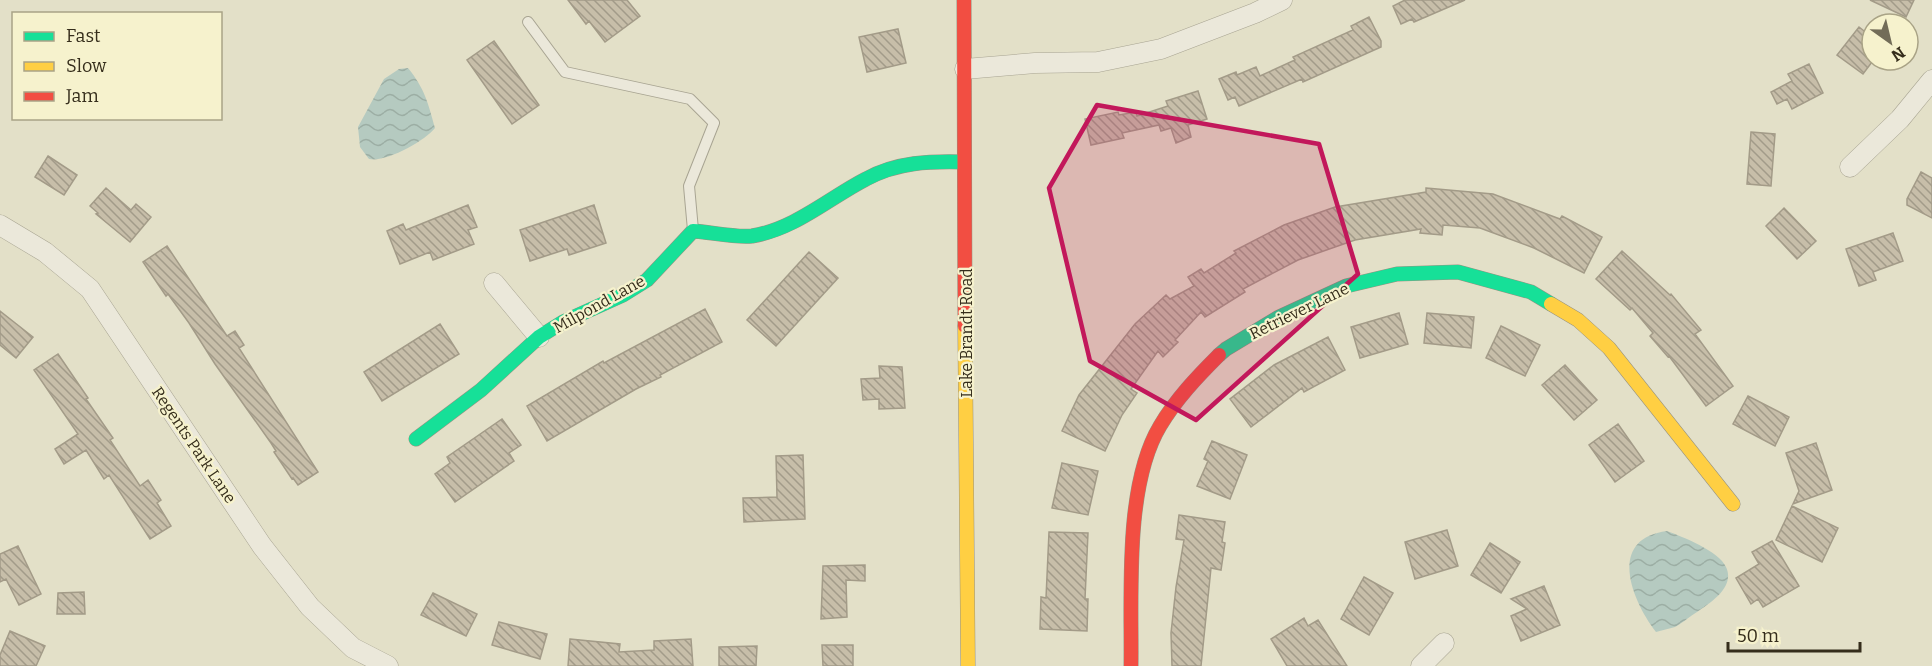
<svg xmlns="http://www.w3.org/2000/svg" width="1932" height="666" font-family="Bitter,serif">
	<defs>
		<pattern id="water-waves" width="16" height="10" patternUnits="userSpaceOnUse" patternTransform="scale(1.5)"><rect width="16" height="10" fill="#b5cac0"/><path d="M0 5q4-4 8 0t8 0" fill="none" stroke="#9caea4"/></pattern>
		<pattern id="building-back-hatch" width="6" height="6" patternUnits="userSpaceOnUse" patternTransform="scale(1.5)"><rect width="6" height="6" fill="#c7bea9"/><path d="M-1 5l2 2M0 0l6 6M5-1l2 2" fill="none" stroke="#a29b89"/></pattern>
	</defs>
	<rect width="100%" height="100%" fill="#e3e0c8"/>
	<path fill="url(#water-waves)" d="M408 68C425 89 428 103 435 128 425 141 385 163 369 159L360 147 358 127 384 79 399 69Z
		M1667 531C1683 537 1719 551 1726 567 1736 588 1708 604 1694 614 1688 618 1681 624 1675 627 1669 629 1662 630 1656 632 1632 601 1606 539 1667 531Z"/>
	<path fill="url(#building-back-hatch)" stroke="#a39b88" stroke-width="1.5" d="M568 0H627L640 16 605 42 589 21 586 24Z
		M1405 0H1465L1414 22 1412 19 1401 24 1393 6Z
		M1870 0H1914L1906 17Z
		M1369 17 1381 41V47L1303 82 1302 79 1239 106 1235 97 1228 100 1219 79 1236 72 1237 75 1256 67 1260 76 1295 60 1293 57 1353 30 1351 26Z
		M1859 27 1872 37V62L1863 74 1837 55Z
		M898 29 906 63 867 72 859 37Z
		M494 41 539 105 512 124 467 60Z
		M1809 64 1823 93 1792 109 1787 99 1777 104 1771 92 1792 81 1788 74Z
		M1198 91 1207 119 1188 125 1191 137 1176 143 1171 128 1161 131 1159 125 1122 133 1124 138 1091 145 1085 119 1118 112 1119 115 1136 112 1137 116 1168 106 1166 101Z
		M1751 132 1775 134 1771 186 1747 184Z
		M48 156 77 175 64 195 35 177Z
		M1921 172 1932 178V218L1907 205V199Z
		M106 188 131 210 136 204 151 217 130 242 96 214 98 213 90 206Z
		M1426 188 1493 194 1560 219 1562 216 1602 237 1584 273 1534 248 1480 228 1443 225 1442 235 1420 233 1421 229 1355 240 1298 260 1243 289 1245 292 1205 317 1201 312 1175 340 1178 342 1163 357 1158 351 1131 389 1137 393 1122 415 1105 451 1062 431 1079 395 1135 324 1166 295 1170 299 1194 286 1188 277 1201 269 1204 273 1236 253 1234 251 1284 225 1335 207 1426 192Z
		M468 205 477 227 468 230 474 244 433 260 430 252 400 264 387 231 403 224 406 230Z
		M594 205 606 243 569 255 567 249 530 261 520 230Z
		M1784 208 1816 241 1797 259 1766 226Z
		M1893 233 1903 261 1873 272 1876 280 1859 286 1846 249Z
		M167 246 227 336 235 331 244 345 239 348 318 472 298 485 293 478 292 479 274 452 276 451 271 443 215 364 189 323 168 294 166 296 143 262Z
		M1622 251 1670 295 1671 294 1701 330 1695 334 1733 386 1706 406 1669 356 1668 357 1650 336 1653 333 1632 308 1630 310 1596 279Z
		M809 252 838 278 776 346 747 320Z
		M705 309 722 342 660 375 661 377 636 389 547 441 527 406 603 361 604 363Z
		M0 311 33 337 16 358 0 345Z
		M1399 313 1408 344 1360 358 1351 327Z
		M1427 313 1474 317 1471 348 1424 343Z
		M440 324 459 354 382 401 364 372Z
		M1501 326 1540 345 1525 376 1486 358Z
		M1328 337 1345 370 1304 392 1302 388 1251 427 1230 399 1274 365Z
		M58 354 88 398 86 399 113 438 110 440 140 486 148 480 161 500 157 503 171 526 150 539 109 475 104 479 86 450 64 464 55 449 78 434 34 370Z
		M1565 365 1597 400 1574 420 1542 385Z
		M879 366 902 367 905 408 879 409V399L863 400 861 379 880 378Z
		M1748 396 1789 417 1775 446 1733 424Z
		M502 419 521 445 509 453 514 461 455 502 435 474 450 463 447 457Z
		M1618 424 1644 461 1615 482 1589 445Z
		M1212 441 1247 455 1230 499 1197 486 1208 461 1204 459Z
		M1816 443 1832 490 1793 504 1799 491 1786 453Z
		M803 455 805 519 744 522 743 498 777 497 776 456Z
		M1062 463 1098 471 1088 515 1052 508Z
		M1792 506 1838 528 1822 562 1776 540Z
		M1179 515 1225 522 1222 542 1225 543 1221 570 1211 568 1201 666H1172L1171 633 1176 587 1184 540 1176 539Z
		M1447 530 1458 566 1415 579 1405 542Z
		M1049 532 1088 533 1085 599H1088L1087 631 1040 629 1041 597 1046 598Z
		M1772 541 1799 586 1763 607 1758 599 1751 604 1736 578 1759 564 1752 552Z
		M1490 543 1520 562 1501 593 1471 575Z
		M18 546 41 594 19 605 6 579 0 582V554Z
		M865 565V581L846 580 847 617 821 619 823 566Z
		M1364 577 1393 593 1369 635 1341 619Z
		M1544 586 1560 625 1521 641 1511 616 1527 609 1511 599Z
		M84 592 85 614H57L58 593Z
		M433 593 477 614 466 636 421 615Z
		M1304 618 1308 626 1318 620 1347 666H1287L1271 639Z
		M499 622 547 634 540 659 492 645Z
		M10 631 45 646 36 666H0V655Z
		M570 639 620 644 619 652 654 650V641L691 639 693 666H568Z
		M822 645H853V666H823Z
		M757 646 756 666H719V647Z"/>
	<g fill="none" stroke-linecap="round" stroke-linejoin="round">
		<g stroke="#a8a492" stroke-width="12">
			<path id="lane" d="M528 22 565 72 690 99 714 123 689 186 693 230"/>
		</g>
		<g stroke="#a8a492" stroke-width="21">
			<path id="street" d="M965 69 1035 63 1098 62 1161 49 1255 13 1282 0
				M1850 167 1900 119 1932 80
				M0 225 45 252 90 289 262 546 310 607 353 648 388 666
				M494 283 539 337
				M1421 666 1444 643"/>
		</g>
		<g stroke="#979382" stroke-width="15">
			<path id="fast" d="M1219 355 1226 349 1279 317 1346 286 1397 274 1458 272 1531 292 1551 304
				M416 439 481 390 539 337 563 322 623 295 647 280 693 231C710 232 736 238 752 236 795 229 829 198 866 179 897 162 930 161 964 162"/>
		</g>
		<g stroke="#979382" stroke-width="15">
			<path id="slow" d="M1551 304 1578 320 1609 348 1733 504
				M965 326 968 666"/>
		</g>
		<g stroke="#979382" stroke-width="15">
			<path id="jam" d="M964 0 965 326
				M1131 666C1132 596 1124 486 1160 426 1176 399 1197 377 1219 355"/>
		</g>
		<use href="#lane" stroke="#ebe8da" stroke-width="10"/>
		<use href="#street" stroke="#ebe8da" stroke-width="20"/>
		<use href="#fast" stroke="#16e098" stroke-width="14"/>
		<use href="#slow" stroke="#ffcf43" stroke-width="14"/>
		<use href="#jam" stroke="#f24e42" stroke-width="14"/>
	</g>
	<path fill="#c2185b" fill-opacity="0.2" stroke="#c2185b" stroke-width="4.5" stroke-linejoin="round" d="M1097 105 1319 144 1358 274 1196 420 1090 361 1049 188Z"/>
	<g text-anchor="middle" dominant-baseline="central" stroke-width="4.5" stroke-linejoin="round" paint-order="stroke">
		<g font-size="16" fill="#352d1b" stroke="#f6f2cd">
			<text transform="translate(599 304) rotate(-29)">Milpond Lane</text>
			<text transform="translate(1299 311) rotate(-26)">Retriever Lane</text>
			<text transform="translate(966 333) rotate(-90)">Lake Brandt Road</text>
			<text transform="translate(194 445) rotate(56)">Regents Park Lane</text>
		</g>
	</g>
	<rect x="12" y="12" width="210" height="108" fill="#f6f2cd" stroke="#a9a386" stroke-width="1.5"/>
	<rect x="24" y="32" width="30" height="9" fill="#16e098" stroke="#a9a386" stroke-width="1.5"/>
	<text x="66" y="42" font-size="18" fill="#352d1b">Fast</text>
	<rect x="24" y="62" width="30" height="9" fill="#ffcf43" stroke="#a9a386" stroke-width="1.5"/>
	<text x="66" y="72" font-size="18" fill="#352d1b">Slow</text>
	<rect x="24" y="92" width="30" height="9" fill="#f24e42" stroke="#a9a386" stroke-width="1.5"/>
	<text x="66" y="102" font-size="18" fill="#352d1b">Jam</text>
	<g transform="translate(1890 42) rotate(146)"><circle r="28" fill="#f6f2cd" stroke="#a9a386" stroke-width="1.5"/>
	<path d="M0-4.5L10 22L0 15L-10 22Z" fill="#726c58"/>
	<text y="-9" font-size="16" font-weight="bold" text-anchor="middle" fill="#352d1b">N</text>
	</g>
	<path d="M1728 642v9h132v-9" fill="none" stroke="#352d1b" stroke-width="3"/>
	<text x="1737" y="642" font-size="18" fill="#352d1b" stroke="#f6f2cd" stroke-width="4.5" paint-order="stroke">50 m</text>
</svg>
